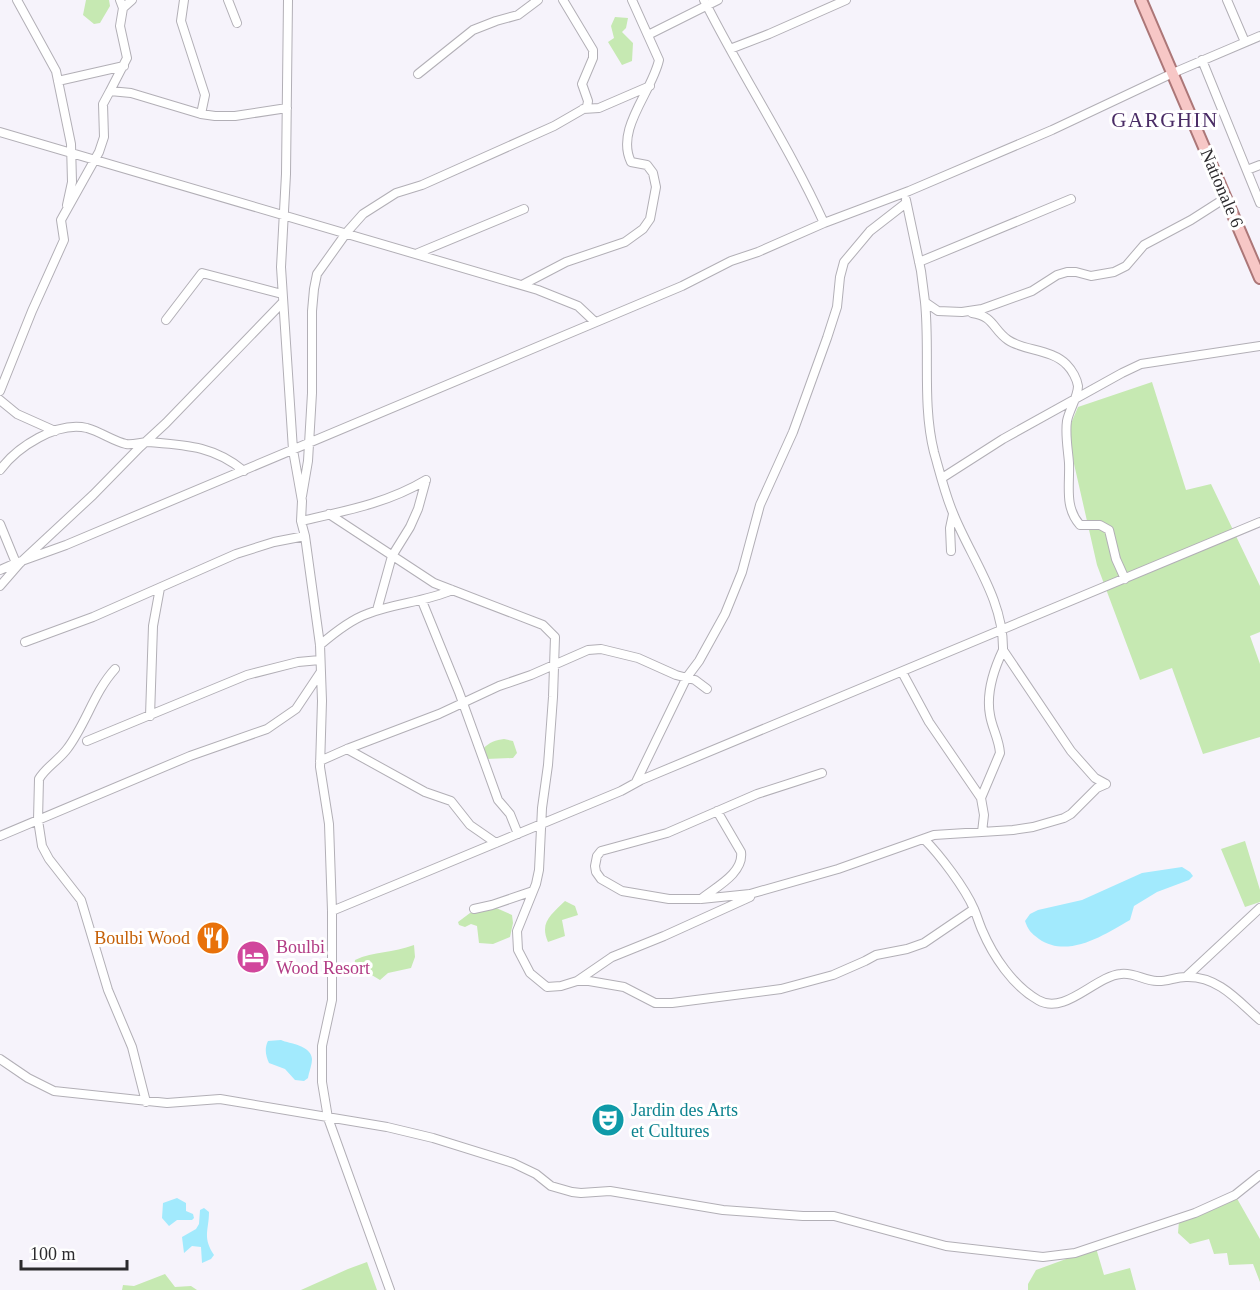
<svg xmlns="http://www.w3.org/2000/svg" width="1260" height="1290" font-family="Georgia,serif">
	<rect width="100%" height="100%" fill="#f6f3fb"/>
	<path fill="#c6e9b2" d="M86 0H109L110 6 100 23 94 24 83 15Z
		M615 17 628 18 626 28 622 32 633 43 632 61 622 65 608 42 614 38 611 26Z
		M1152 382 1186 490 1211 484 1260 586V632L1250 636 1260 664V737L1203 754 1172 668 1140 680 1097 565 1067 433 1078 407Z
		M504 739 513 741 517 753 513 758 486 759 483 749C489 742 496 740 504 739Z
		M1245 841 1260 890V902L1245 907 1221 849Z
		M565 901 575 906 578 915 562 920 565 936 548 942C539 922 552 914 565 901Z
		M494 907 512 915 513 923 510 937 493 944 479 943 477 926 471 924 465 927 459 925 458 922 470 913Z
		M414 945 415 957 411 968 388 973 380 980 365 971 354 969 355 960C374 951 393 953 414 945Z
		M1235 1195 1260 1239V1282L1253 1264 1229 1265 1227 1253 1214 1254 1209 1239 1190 1244 1178 1233 1179 1221 1208 1212Z
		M1096 1248 1104 1275 1130 1268 1136 1290H1028V1284L1036 1270Z
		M367 1262 377 1290H301L348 1269Z
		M165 1274 175 1287 191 1286 197 1290H122L123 1285 134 1286Z"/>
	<path fill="#a2eafd" d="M1182 867 1190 872 1193 876 1189 880 1157 892 1134 906 1130 920C1104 935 1068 959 1039 939 1031 933 1028 930 1025 921L1030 914 1038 910 1082 900 1142 873Z
		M281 1040C290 1044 311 1045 312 1059 312 1065 309 1072 308 1078L304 1081 295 1080 285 1069 269 1063C266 1056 264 1049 268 1041Z
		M177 1198 186 1203V1211L193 1214 194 1218 192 1220H177L169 1226 162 1218 163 1203Z
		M204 1208 209 1212C209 1230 202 1237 214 1255L211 1259 202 1263 201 1247 192 1246 184 1253 182 1237 196 1229 199 1224 200 1210Z"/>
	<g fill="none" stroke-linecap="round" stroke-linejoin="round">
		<g stroke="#b2afb6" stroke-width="10">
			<path id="minor" d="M17 0 56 71 71 144 72 182 67 205
				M184 0 181 21 205 95 201 114
				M228 0 237 23
				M288 0 286 174 281 267 293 450 302 501 301 521 305 536 320 645 322 701 320 767 329 824 332 911V1000L322 1046V1082L328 1118 390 1290
				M704 0C742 76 789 146 824 223
				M1227 0 1245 42
				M123 8 132 0
				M648 35 718 0
				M730 49 769 34 846 0
				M1202 60 1260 203
				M418 74 473 30 496 21 518 15 538 0
				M58 81 124 66
				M110 91 127 58 120 26 123 8 120 0
				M583 109 599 108 650 86
				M0 132 538 290 578 306 595 322
				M1247 170 1260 165
				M906 200 921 271 925 302 938 311 962 312 982 309 1032 291 1057 275 1067 272H1076L1091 276 1114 272 1126 266 1144 245 1191 220 1227 197
				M418 253 524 209
				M919 262 1071 199
				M522 285 566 262 625 242 643 229 650 219 656 187 653 173 647 165 631 162C615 129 652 92 659 60L632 0
				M925 302C930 351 922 404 934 452 940 473 945 494 953 513 971 558 1004 600 1003 650L1071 751 1095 778 1106 784
				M972 313C994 316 993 330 1008 340 1024 351 1052 349 1067 365 1072 370 1077 379 1078 386 1078 397 1069 410 1067 421 1065 435 1068 449 1069 463 1070 485 1064 507 1080 525H1100L1109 530 1116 559 1125 579
				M166 320 202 273 282 294
				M0 391 32 311 64 240 61 220 99 152 104 137 103 104 110 91 131 93 201 114 215 116H235L287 108
				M0 400 17 414 55 431
				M0 470C17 447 57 421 87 428 101 432 113 441 126 444 134 445 141 442 149 442 186 445 214 446 244 471
				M942 478 1003 439 1122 373 1141 364 1260 346
				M302 496 308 461 312 393V311L314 289 317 274 347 232 363 214 396 193 422 185 554 126 587 107 588 101 582 84 593 58V50L563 0
				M329 514 434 583 543 625 555 637 553 697 548 765 542 808 539 870 536 884 517 931 518 950 530 973 547 987 561 986 577 981H589L624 987 655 1003H672L781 989 833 975 865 961 876 955 907 949 924 943 974 909
				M301 521C345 511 388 503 426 480
				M0 524 16 563 66 545 682 286 731 261 758 252 824 223 909 191 1052 130 1173 73 1260 36
				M951 551 950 528 953 514
				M0 570 16 563
				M0 586 20 563 93 495 140 447 166 423 283 302
				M422 601 459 692 498 800 510 814 518 834
				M377 610 392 556 410 527 418 509 426 480
				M25 642 93 617 236 554 274 542 305 536
				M320 645C334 633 350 620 367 614 395 603 425 602 452 590
				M115 669C94 692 86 724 67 749 59 760 45 768 39 779L38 820 42 846 49 859 81 900 108 990 132 1047 146 1102
				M902 672 929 722 981 798
				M150 716 153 626 160 588
				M87 741 247 675 298 662 320 660
				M347 749 425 792 451 801 470 825 496 843
				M320 761 347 749 439 714 499 686 531 675 588 650 601 649 638 658 676 675 695 680 707 689
				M822 773 757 794 667 833 601 851 597 856 595 866 596 872 601 879 622 891 669 899H701L750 894 838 869 934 835 1013 830 1033 827 1064 818 1071 814 1097 788 1106 784
				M636 782 687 677 699 661 725 614 742 572 760 505 793 432 827 338 837 307 840 277 844 262 870 231 906 203
				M982 832 984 815 981 798 1000 753C999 739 992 728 990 715 986 694 994 669 1003 650
				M0 836 190 756 267 729 296 709 320 673
				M924 839C940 855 965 888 974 909 977 916 979 923 982 930 993 956 1013 986 1038 1000 1065 1016 1095 976 1121 974 1133 972 1145 981 1157 981 1167 982 1177 976 1188 977 1219 977 1238 1001 1260 1020
				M701 899C716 887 744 873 741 852L717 811
				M474 909 492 905 533 891
				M332 911 621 791 641 780 1260 522
				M1187 976 1260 908
				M577 981 612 957 664 936 750 897
				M0 1059 28 1078 54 1091 167 1103 220 1099 387 1127 433 1138 513 1163 536 1174 551 1186 572 1192 581 1193 610 1191 723 1210 803 1216H834L946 1246 1043 1257 1075 1253 1195 1213 1235 1195 1260 1175"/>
		</g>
		<g stroke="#ac7778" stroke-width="14">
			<path id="major" d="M1141 0 1260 278"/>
		</g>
		<use href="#minor" stroke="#fff" stroke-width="8"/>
		<use href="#major" stroke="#f7c7c6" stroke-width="10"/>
	</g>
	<defs>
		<g id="restaurant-disc" transform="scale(1.725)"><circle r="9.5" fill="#e8710a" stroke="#fff"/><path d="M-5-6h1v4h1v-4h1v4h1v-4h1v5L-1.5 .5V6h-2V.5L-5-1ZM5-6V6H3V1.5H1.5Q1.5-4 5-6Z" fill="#fff"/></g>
		<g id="hotel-disc" transform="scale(1.725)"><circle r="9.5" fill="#d1479c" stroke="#fff"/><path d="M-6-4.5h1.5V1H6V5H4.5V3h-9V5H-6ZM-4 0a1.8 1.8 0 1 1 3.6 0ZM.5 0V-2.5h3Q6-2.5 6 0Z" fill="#fff"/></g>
		<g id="theatre-disc" transform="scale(1.725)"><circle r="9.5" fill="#0f9aa8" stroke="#fff"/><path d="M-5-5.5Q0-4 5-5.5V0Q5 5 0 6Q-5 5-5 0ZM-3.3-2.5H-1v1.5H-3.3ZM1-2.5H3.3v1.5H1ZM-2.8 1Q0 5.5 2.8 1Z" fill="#fff"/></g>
	</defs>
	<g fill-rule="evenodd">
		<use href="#restaurant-disc" x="213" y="938"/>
		<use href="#hotel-disc" x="253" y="957"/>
		<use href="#theatre-disc" x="608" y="1120"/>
	</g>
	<g text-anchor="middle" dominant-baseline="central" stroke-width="6" stroke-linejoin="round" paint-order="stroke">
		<g font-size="18" fill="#2b2a2d" stroke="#fff">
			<text transform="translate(1222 188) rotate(67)">Nationale 6</text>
		</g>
		<g font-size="18" fill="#c56008" stroke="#fff" text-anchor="end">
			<text x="190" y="938">Boulbi Wood</text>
		</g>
		<g font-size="18" fill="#b23c85" stroke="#fff" text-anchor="start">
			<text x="276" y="947">Boulbi<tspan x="276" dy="21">Wood Resort</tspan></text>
		</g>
		<g font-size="18" fill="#0d838f" stroke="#fff" text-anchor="start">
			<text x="631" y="1110">Jardin des Arts<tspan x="631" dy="21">et Cultures</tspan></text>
		</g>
		<g font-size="21" letter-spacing="1.5" fill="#4a2c65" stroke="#fff">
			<text x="1165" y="120">GARGHIN</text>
		</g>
	</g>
	<path d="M21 1260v9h106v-9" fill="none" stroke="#2b2a2d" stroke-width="3"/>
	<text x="30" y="1260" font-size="18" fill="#2b2a2d" stroke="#ffffff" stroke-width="4.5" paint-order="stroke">100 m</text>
</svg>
